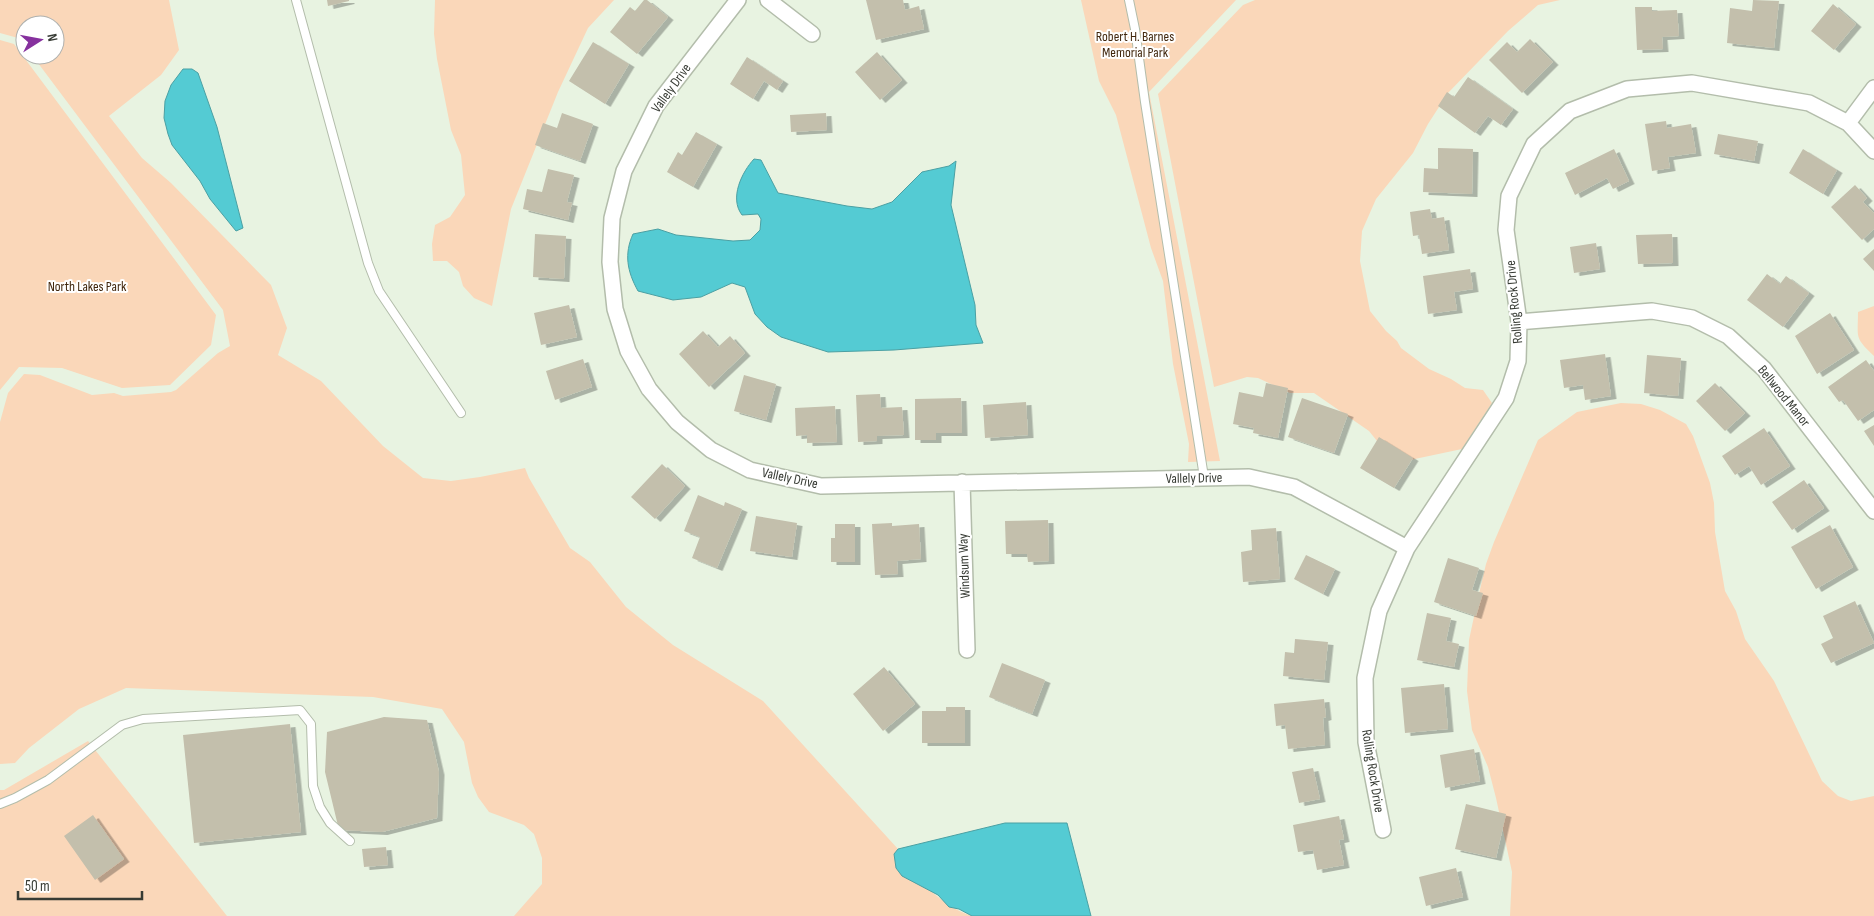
<svg xmlns="http://www.w3.org/2000/svg" width="1874" height="916" font-family="'Sofia Sans Condensed',sans-serif">
	<defs>
		<filter id="shadow"><feDropShadow dx="5.5" dy="3" stdDeviation="0" flood-color="#0004"/></filter>
	</defs>
	<rect width="100%" height="100%" fill="#e8f3e1"/>
	<path fill="#fad7b9" d="M0 0H169L179 50 161 75 109 116 142 158 171 183 271 285 287 328 278 355 321 381 383 446 423 478 451 481 480 477 525 468 529 478 570 548 590 562 626 607 673 645 763 701 898 849 894 855C916 877 942 907 972 916H514L542 884V858L534 834 524 825 489 812 478 797 472 783 464 742 442 709 373 697 126 688 79 709 29 748 15 763 0 764V422L8 393 24 374 40 375 92 395 114 393 123 396 171 392 176 390 218 353 230 346 223 310 32 55H55V25H25V45L18 38 0 33Z
		M435 0H614L588 28 558 92 511 209 492 306 474 298 463 286 459 272 447 261H433L432 244 435 225 450 217 465 195 461 155 451 130 437 59 434 34Z
		M1081 0H1236L1149 92 1220 461 1188 462 1189 444 1173 364 1163 281 1151 248 1116 115 1099 81Z
		M1255 0H1560L1538 5 1508 31 1448 93 1428 124 1413 153 1376 199 1362 231 1360 261 1370 311 1386 331 1397 341 1401 348 1429 369 1451 379 1465 388 1483 390 1492 403 1462 449 1410 460 1377 441 1369 431 1314 393H1290L1258 378 1247 377 1214 387 1158 94 1243 5Z
		M0 40 14 44 216 315 211 345 170 385 122 388 62 368 19 367 0 390Z
		M1874 306V356C1854 337 1858 338 1858 312Z
		M1621 403 1641 404 1660 410 1686 424 1693 436 1710 483 1714 503 1715 532 1725 591 1736 611 1745 639 1774 681 1822 781 1838 796 1851 801 1874 796V916H1510L1512 872 1496 798 1488 767 1472 730 1467 691 1469 640 1478 598 1486 564 1494 542 1538 440 1577 412Z
		M88 741 227 916H0V790H4Z"/>
	<path fill="#54cbd3" stroke="#4ba0a3" d="M183 69H192L198 73 217 127 243 228 236 231 210 199 200 181 172 145 168 134 164 118 165 101 171 85Z
		M754 159 761 160 778 193 847 206 872 209 892 202 922 172 949 166 956 161 951 205 975 305 976 325 983 343 894 350 828 352 781 337 767 327 755 314 745 287 732 283 701 297 673 300 638 291C627 271 624 254 633 234L658 229 676 235 733 241 750 240 760 230 761 219 758 214 742 215C729 198 742 172 754 159Z
		M1005 823H1067L1091 916H972L959 909 949 907 938 895 902 876 896 868 894 854 898 849Z"/>
	<path fill="#c3bfac" filter="url(#shadow)" d="M327 0H349V1L328 6Z
		M644 0H647L668 17 637 54 610 32 630 7 635 11Z
		M866 0H903L905 10 919 6 924 29 876 40Z
		M1753 0 1779 1 1774 48 1727 43 1730 8 1752 11Z
		M1833 4 1856 24 1834 50 1811 31Z
		M1635 7H1652V11L1677 10 1679 36 1662 37 1663 49 1637 50Z
		M1530 39 1553 62 1522 93 1489 60 1507 42 1517 52Z
		M593 42 629 64 605 104 569 81Z
		M877 52 902 80 880 100 855 72Z
		M747 57 783 81 777 90 764 81 753 99 730 84Z
		M1468 77 1513 109 1501 125 1488 116 1475 133 1438 106 1447 92 1454 97Z
		M562 113 593 124 580 161 535 145 543 123 557 128Z
		M826 113 827 130 791 132 790 115Z
		M1666 121 1667 128 1691 124 1696 153 1668 157 1670 168 1652 171 1645 124Z
		M696 132 717 144 693 187 667 172 678 152 682 155Z
		M1718 134 1758 141 1754 161 1714 154Z
		M1438 148 1473 149 1472 194 1423 192 1424 168 1438 169Z
		M1614 149 1629 181 1613 189 1607 178 1575 195 1565 173Z
		M1803 149 1837 170 1823 194 1789 173Z
		M548 169 574 175 567 202 572 203 568 220 523 209 527 189 542 192Z
		M1855 185 1867 198 1863 202 1874 213V229L1862 240 1831 207Z
		M1430 209 1432 219 1444 217 1449 250 1422 254 1419 235 1413 236 1410 212Z
		M535 234 566 236 564 279 533 277Z
		M1672 234 1673 263 1638 264 1636 235Z
		M1596 243 1600 269 1574 273 1570 247Z
		M1874 249V271L1863 259Z
		M1470 269 1473 289 1454 292 1457 310 1428 314 1423 276Z
		M1767 274 1780 284 1786 276 1809 293 1783 327 1747 300Z
		M569 305 577 337 541 345 534 313Z
		M1830 313 1854 350 1817 374 1795 336Z
		M703 331 718 347 730 336 745 353 709 387 679 354Z
		M1605 354 1611 396 1585 400 1583 385 1564 388 1560 360Z
		M1647 355 1681 358 1678 396 1644 393Z
		M583 359 592 387 555 400 546 371Z
		M1866 360 1874 371V410L1858 421 1843 400 1839 402 1828 387Z
		M744 375 776 384 766 420 734 411Z
		M1266 383 1288 388 1278 438 1253 433 1254 428 1233 424 1239 392 1263 397Z
		M1715 383 1745 413 1725 431 1696 401Z
		M880 394 881 408 902 407 904 435 877 436V441L858 442 856 395Z
		M961 398 962 433H936V440H915V399Z
		M1302 398 1348 414 1334 453 1288 437Z
		M1026 402 1028 435 985 438 983 405Z
		M835 406 837 442 807 443V435L796 436 795 408Z
		M1874 425V446L1864 431Z
		M1764 428 1790 466 1761 485 1749 466 1735 475 1722 456Z
		M1379 437 1413 458 1394 488 1360 468Z
		M662 464 685 486 655 519 631 497Z
		M1804 480 1824 508 1792 530 1772 502Z
		M698 495 724 506 725 502 742 509 717 568 692 558 700 537 684 531Z
		M756 516 797 523 792 557 750 551Z
		M1048 520 1049 561 1028 562 1027 554H1006L1005 521Z
		M892 523V526L919 524 921 559 897 561 898 574 875 575 872 524Z
		M835 524H855V562H831V538H835Z
		M1830 525 1853 567 1816 589 1791 547Z
		M1276 528 1280 579 1243 582 1241 552 1252 550 1251 530Z
		M1306 555 1335 569 1323 594 1294 579Z
		M1448 558 1479 568 1472 590 1483 593 1476 616 1434 602Z
		M1855 601 1874 643 1831 663 1821 644 1833 638 1823 616Z
		M1427 613 1451 618 1446 641 1459 644 1454 667 1417 660Z
		M1295 639 1328 642 1324 680 1283 676 1285 652 1294 653Z
		M1002 663 1045 680 1032 714 989 697Z
		M884 667 915 704 883 731 853 694Z
		M1444 684 1448 729 1405 733 1401 688Z
		M1324 699 1326 717 1323 718 1325 745 1288 749 1285 725 1276 726 1274 704Z
		M946 707H965V743H922V711H946Z
		M384 717 427 720 439 772 437 818 382 832 339 830 325 772 327 732Z
		M290 724 301 832 194 843 183 735Z
		M1474 749 1480 781 1445 788 1440 755Z
		M1313 768 1320 799 1299 803 1292 772Z
		M1466 804 1506 814 1496 858 1455 849Z
		M93 815 124 859 95 880 64 836Z
		M1339 816 1344 839 1339 840 1344 865 1317 870 1313 850 1298 852 1293 825Z
		M386 847 388 865 364 867 362 849Z
		M1456 868 1463 897 1426 906 1419 877Z"/>
	<g fill="none" stroke-linecap="round" stroke-linejoin="round">
		<g stroke="#b3bdab" stroke-width="10">
			<path id="service" d="M296 0 368 263 379 291 461 413
				M1129 0 1135 29 1145 102 1204 477
				M0 804 15 798 48 780 122 725 143 719 300 710 311 724 313 786 320 807 330 823 350 841"/>
		</g>
		<g stroke="#b3bdab" stroke-width="18">
			<path id="minor" d="M738 0 656 106 624 171 612 218 610 262 615 309 628 351 649 389 677 422 711 450 750 470 821 486 1249 477 1294 487 1407 548
				M768 0 812 34
				M1848 123 1874 88
				M1519 322 1652 311 1692 318 1728 336 1764 369 1874 511
				M962 482 967 650
				M1383 830 1366 742 1365 678 1379 611 1407 548 1506 398 1518 361 1519 322 1506 230 1509 196 1534 144 1570 111 1627 89 1692 83 1809 103 1848 123 1874 151"/>
		</g>
		<use href="#service" stroke="#fff" stroke-width="8"/>
		<use href="#minor" stroke="#fff" stroke-width="15"/>
	</g>
	<g text-anchor="middle" dominant-baseline="central" stroke-width="4" stroke-linejoin="round" paint-order="stroke">
		<g font-size="14" fill="#41270e" stroke="#fff">
			<text x="1135" y="36">Robert H. Barnes<tspan x="1135" dy="16">Memorial Park</tspan></text>
			<text x="87" y="286">North Lakes Park</text>
		</g>
		<g font-size="14" fill="#373b34" stroke="#fff">
			<text transform="translate(671 88) rotate(-54)">Vallely Drive</text>
			<text transform="translate(1514 302) rotate(-95)">Rolling Rock Drive</text>
			<text transform="translate(1784 396) rotate(51)">Bellwood Manor</text>
			<text transform="translate(790 478) rotate(12)">Vallely Drive</text>
			<text transform="translate(1194 478) rotate(-1)">Vallely Drive</text>
			<text transform="translate(964 566) rotate(-92)">Windsum Way</text>
			<text transform="translate(1373 771) rotate(81)">Rolling Rock Drive</text>
		</g>
	</g>
	<g transform="translate(40 40) rotate(79)"><circle r="24" fill="#ffffff" stroke="#afb1ae"/>
	<path d="M0-4L9 19L0 12L-9 19Z" fill="#86319e"/>
	<text y="-8" font-size="14" font-weight="bold" text-anchor="middle" fill="#373b34">N</text>
	</g>
	<path d="M18 891v8h124v-8" fill="none" stroke="#373b34" stroke-width="2.5"/>
	<text x="25" y="891" font-size="15" fill="#373b34" stroke="#ffffff" stroke-width="4" paint-order="stroke">50 m</text>
</svg>
